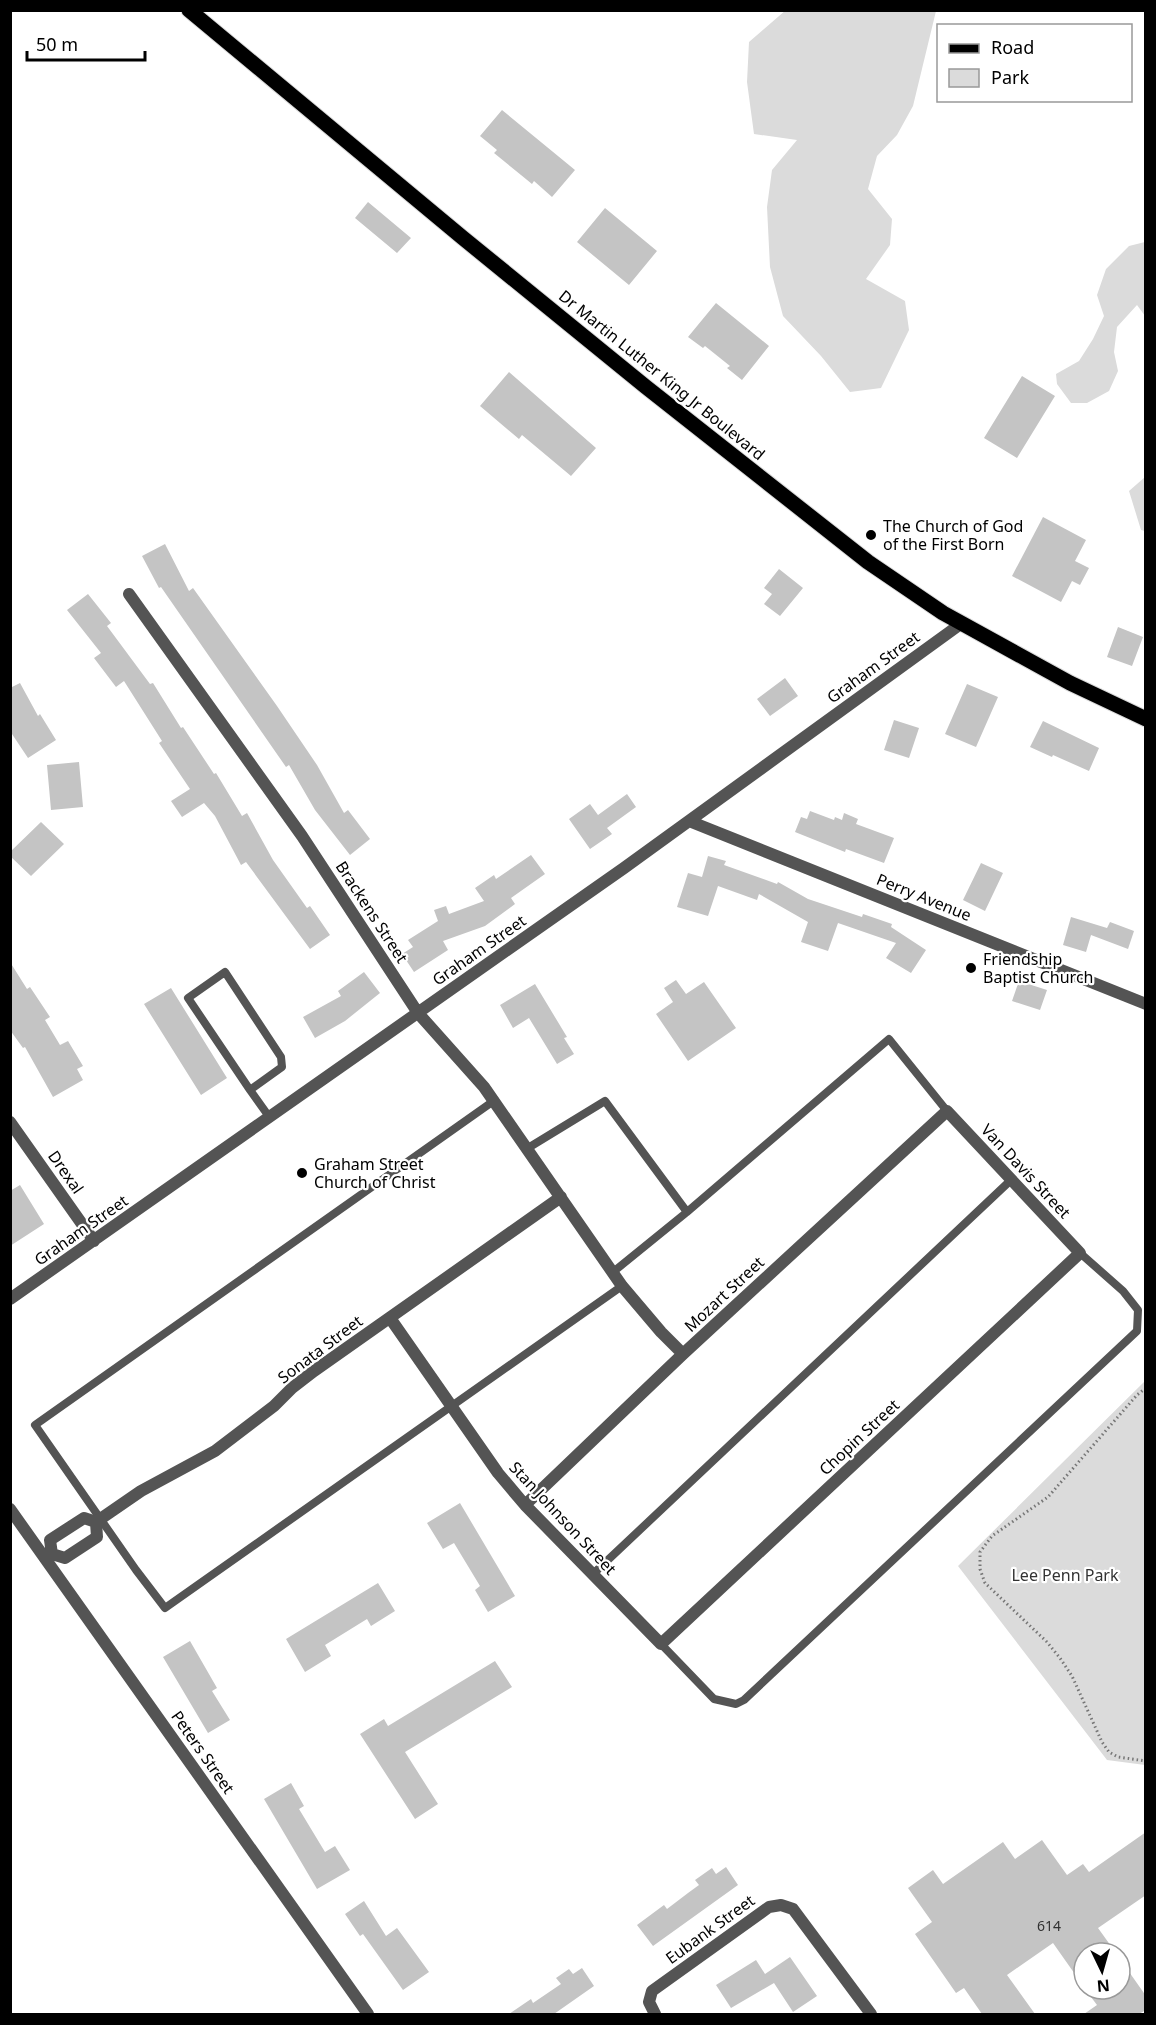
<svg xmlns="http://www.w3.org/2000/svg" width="1156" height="2025" font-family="'Noto Sans',sans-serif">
	<rect width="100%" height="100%" fill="#fff"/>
	<path fill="#dbdbdb" d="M786 10 936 11 913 106 897 135 877 156 868 189 892 219 890 245 866 279 905 301 909 330 881 388 850 392 821 356 783 316 770 267 767 207 772 170 797 140 754 134 747 82 749 42Z
		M1145 242V316L1137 305 1117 327 1114 352 1118 371 1109 391 1087 403H1071L1057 384 1056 374 1079 361 1093 339 1104 316 1097 295 1106 269 1129 246Z
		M1145 477V531L1141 530 1129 491Z
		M1145 1381V1765L1107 1760 958 1566Z"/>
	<path fill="#c4c4c4" d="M502 110 575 170 552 197 534 181 532 184 521 175 494 153 497 150 480 136Z
		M368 202 411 238 397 253 355 218Z
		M605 208 657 251 629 285 577 242Z
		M716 303 769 346 742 380 727 368 730 366 705 346 703 348 688 337Z
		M509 372 596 448 571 476 522 435 519 439 480 406Z
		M1022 376 1055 396 1017 458 984 438Z
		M1043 517 1086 540 1075 561 1089 568 1080 585 1072 581 1061 602 1012 576Z
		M165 544 189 591 193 588 277 706 317 765 344 813 348 810 370 839 350 855 315 810 289 765 286 767 161 587 159 588 142 556Z
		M779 569 803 588 780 616 764 604 772 594 764 588Z
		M88 594 111 623 107 626 150 684 153 683 181 728 183 727 214 774 216 773 242 816 247 813 273 860 307 908 310 906 330 935 310 949 246 862 241 865 215 816 204 803 182 817 171 801 190 789 159 743 162 741 124 681 116 687 94 658 101 653 67 610Z
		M1118 627 1143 637 1132 666 1107 657Z
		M785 678 798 696 770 716 757 699Z
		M20 683 38 716 40 714 56 740 28 758 10 731V688Z
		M967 684 998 697 976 747 945 734Z
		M894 720 919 728 909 758 884 750Z
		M1043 721 1099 748 1089 771 1053 755 1052 757 1030 747Z
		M79 762 83 807 51 810 47 765Z
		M627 794 636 807 607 828 612 834 590 849 569 819 590 804 598 815Z
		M810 811 834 820 835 817 842 820 844 813 858 819 856 824 894 838 884 863 846 849 845 852 795 832 801 817 807 819Z
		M41 822 64 844 31 876 10 856V852Z
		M531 855 545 874 511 898 515 904 485 926 443 941 448 950 414 972 402 954 413 947 408 940 438 921 434 910 446 906 449 914 484 901 475 888 494 875 496 879Z
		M708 856 726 861 724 865 777 884 778 882 808 899 862 917 863 914 892 924 891 927 926 950 911 973 886 958 896 943 838 923 828 951 801 942 808 922 759 894 757 900 718 886 708 916 677 907 688 873 702 877Z
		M981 863 1003 873 985 911 963 900Z
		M1071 917 1107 928 1110 922 1134 931 1128 949 1091 935 1086 952 1063 945Z
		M10 962 27 989 30 987 50 1017 45 1020 60 1045 68 1041 83 1066 77 1069 83 1080 53 1097 25 1047 23 1048 10 1030Z
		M364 972 380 993 345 1021 315 1038 303 1017 341 996 338 991Z
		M676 980 686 994 704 982 736 1028 688 1061 656 1014 673 1002 664 988Z
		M1019 981 1047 990 1040 1010 1012 1001Z
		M535 984 567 1037 564 1038 574 1054 557 1064 529 1018 513 1028 500 1005Z
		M171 988 227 1078 201 1095 144 1004Z
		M20 1185 44 1224 10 1246V1191Z
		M460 1503 515 1596 488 1612 475 1590 480 1586 454 1543 443 1549 427 1523Z
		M378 1583 395 1611 371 1626 367 1619 325 1645 331 1656 305 1672 286 1639Z
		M190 1641 217 1688 212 1691 230 1720 208 1733 163 1657Z
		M495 1661 512 1687 405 1752 438 1804 415 1819 360 1734 384 1719 388 1726Z
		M291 1783 304 1806 299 1809 325 1852 335 1846 350 1870 317 1889 264 1799Z
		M1146 1832V1895L1098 1928 1116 1953H1084V1987L1053 1943 1007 1975 1035 2014H982L964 1988 956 1993 915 1934 932 1922 908 1888 933 1870 943 1884 1003 1842 1015 1859 1042 1840 1067 1875 1083 1864 1089 1872Z
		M726 1867 738 1885 653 1946 637 1925 664 1905 667 1909 688 1893 699 1885 695 1880 712 1868 716 1874Z
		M364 1901 386 1936 397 1928 429 1972 403 1990 363 1934 360 1936 345 1914Z
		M790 1957 817 1996 793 2012 774 1983 731 2008 716 1985 756 1960 765 1974Z
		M1120 1959 1146 1996V2010L1139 2014H1084L1097 2005 1085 1989H1120Z
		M582 1968 594 1986 554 2014H509L531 1999 533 2003 561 1984 556 1978 569 1969 573 1974Z"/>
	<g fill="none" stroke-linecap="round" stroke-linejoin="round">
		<g stroke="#dbdbdb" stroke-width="17">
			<path id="primary" d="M189 10 463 238 646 387 868 562 943 613 1070 683 1146 719"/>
		</g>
		<path stroke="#767676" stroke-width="3" stroke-dasharray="1.5 3" stroke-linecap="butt" d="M1146 1388 1137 1395 1048 1497 992 1536 980 1552V1569L985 1583 1047 1642 1060 1658 1072 1676 1102 1742 1109 1752 1118 1757 1146 1761"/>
		<path stroke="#545454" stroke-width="8" d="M250 1090 188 998 225 972 281 1057 282 1067 250 1090 270 1118
			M495 1100 35 1425 136 1570 165 1608 622 1286
			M528 1148 605 1101 687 1212
			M613 1272 687 1212 889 1039 947 1111
			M593 1574 1011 1180
			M661 1644 714 1699 736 1704 744 1700 1137 1331 1138 1310 1123 1291 1080 1253"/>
		<path stroke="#545454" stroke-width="12" d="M129 594 302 836 418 1013 484 1087 622 1286 661 1332 683 1354
			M689 821 1146 1004
			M10 1122 94 1241
			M10 1299 624 868 962 623
			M390 1318 498 1473 525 1505 661 1644 1080 1253 947 1111 683 1354 525 1505
			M10 1509 368 2014
			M96 1522 141 1491 215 1451 274 1406 292 1388 314 1371 561 1197
			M52 1554 50 1540 84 1518 96 1522
			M52 1554 65 1558 97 1537 96 1522
			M655 2014 649 2002 652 1991 769 1907 781 1905 793 1909 871 2014"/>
		<use href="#primary" stroke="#000" stroke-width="15"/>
	</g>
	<g fill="#000" stroke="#fff" stroke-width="2">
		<circle cx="871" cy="535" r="6"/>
		<circle cx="971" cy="968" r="6"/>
		<circle cx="302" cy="1173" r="6"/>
	</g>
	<g text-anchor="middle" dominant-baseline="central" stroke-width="4.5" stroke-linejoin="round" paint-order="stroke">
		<g font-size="14" fill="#313131">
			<text x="1049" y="1925">614</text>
		</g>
		<g font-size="16" fill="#000" stroke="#fff">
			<text transform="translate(662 375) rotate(39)">Dr Martin Luther King Jr Boulevard</text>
			<text transform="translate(873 667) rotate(-36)">Graham Street</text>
			<text transform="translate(924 897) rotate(22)">Perry Avenue</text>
			<text transform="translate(372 912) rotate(57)">Brackens Street</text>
			<text transform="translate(479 950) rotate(-35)">Graham Street</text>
			<text transform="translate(1026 1171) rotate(47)">Van Davis Street</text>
			<text transform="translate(66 1172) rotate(55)">Drexal</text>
			<text transform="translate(81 1230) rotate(-35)">Graham Street</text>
			<text transform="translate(724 1294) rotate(-43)">Mozart Street</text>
			<text transform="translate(320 1349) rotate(-37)">Sonata Street</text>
			<text transform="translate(859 1437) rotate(-43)">Chopin Street</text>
			<text transform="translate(563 1518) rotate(47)">Stan Johnson Street</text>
			<text transform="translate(203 1752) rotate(55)">Peters Street</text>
			<text transform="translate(710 1929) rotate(-36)">Eubank Street</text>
		</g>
		<g font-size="16" fill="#000" stroke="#fff" text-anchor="start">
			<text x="883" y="526">The Church of God<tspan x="883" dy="18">of the First Born</tspan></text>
			<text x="983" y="959">Friendship<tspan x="983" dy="18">Baptist Church</tspan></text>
			<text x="314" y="1164">Graham Street<tspan x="314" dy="18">Church of Christ</tspan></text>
		</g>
		<g font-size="16" fill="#323232" stroke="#fff">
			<text x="1065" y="1575">Lee Penn Park</text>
		</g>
	</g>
	<rect width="1156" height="2025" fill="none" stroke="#000000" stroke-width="24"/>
	<rect x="937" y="24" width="195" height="78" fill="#ffffff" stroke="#999999" stroke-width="1.5"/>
	<rect x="949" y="44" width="30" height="9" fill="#000000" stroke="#999999" stroke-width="1.5"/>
	<text x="991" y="54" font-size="18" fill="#000000">Road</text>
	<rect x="949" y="69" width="30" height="18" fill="#dbdbdb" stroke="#999999" stroke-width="1.5"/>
	<text x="991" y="84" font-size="18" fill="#000000">Park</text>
	<g transform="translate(1102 1971) rotate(175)"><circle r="28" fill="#ffffff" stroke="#999999" stroke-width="1.5"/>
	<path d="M0-4.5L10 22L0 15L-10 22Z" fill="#000000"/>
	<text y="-9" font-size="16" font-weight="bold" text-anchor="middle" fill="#000000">N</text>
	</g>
	<path d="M27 51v9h118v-9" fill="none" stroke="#000000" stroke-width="3"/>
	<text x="36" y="51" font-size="18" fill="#000000" stroke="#ffffff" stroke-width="4.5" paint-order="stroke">50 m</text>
</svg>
